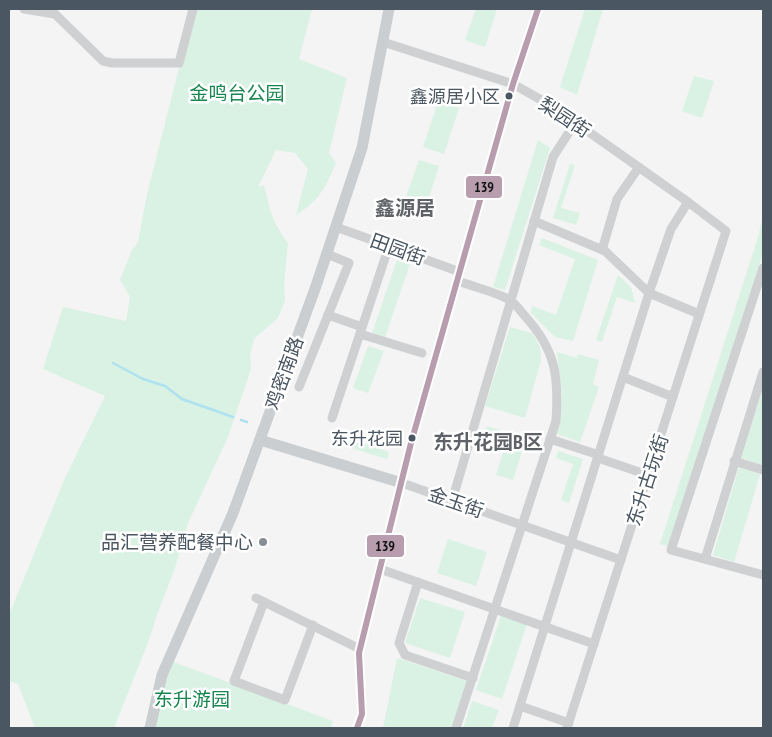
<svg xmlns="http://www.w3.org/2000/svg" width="772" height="737" font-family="'PT Sans Narrow','Noto Sans SC',sans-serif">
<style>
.green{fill:#d9f2e3}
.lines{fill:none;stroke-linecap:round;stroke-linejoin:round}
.stream{stroke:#aee2f0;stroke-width:2.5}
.minor{stroke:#ced0d2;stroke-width:9}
.major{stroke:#caced1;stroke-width:11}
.bus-1-casing{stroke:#fff;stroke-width:10}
.bus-1{stroke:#b79dae;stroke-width:6}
.bus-dot{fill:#4a5661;stroke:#fff;stroke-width:2}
.poi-dot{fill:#868d94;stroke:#fff;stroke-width:2}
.labels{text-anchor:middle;stroke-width:5;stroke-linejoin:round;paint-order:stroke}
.bus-label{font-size:18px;fill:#4a5661;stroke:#fff;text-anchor:end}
.park-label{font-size:19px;fill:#17864f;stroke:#fff}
.street-label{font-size:19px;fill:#4a5661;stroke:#fff}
.poi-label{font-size:19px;fill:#4a5661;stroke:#fff;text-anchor:end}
.neighbourhood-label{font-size:20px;font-weight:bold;fill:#5f6368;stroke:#fff}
.line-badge{stroke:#fff;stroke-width:2}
.pale-badge-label{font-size:14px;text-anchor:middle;font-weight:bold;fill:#111}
</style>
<rect width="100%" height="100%" fill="#f4f4f4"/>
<g class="green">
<path d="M194 9H312L299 59 347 78 329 153 336 163C325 188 320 200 296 215L308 169 295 153 276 150 258 187 264 185C270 210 272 222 288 243L284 285 285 301 278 318 254 339 250 354 251 369 228 437 188 523 175 568 158 612 149 640 114 728H35L18 684 9 681V615L65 478 105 396 43 369 63 307 126 321 130 297 120 280 132 250 138 242 147 194Z"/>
<polygon points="476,9 497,9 485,47 465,40"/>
<polygon points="585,9 603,9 577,95 560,87"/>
<polygon points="694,76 714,81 702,118 682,111"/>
<polygon points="438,102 459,108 444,154 423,147"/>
<polygon points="538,140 550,148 505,290 493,287"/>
<polygon points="419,160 439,166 426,207 405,200"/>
<polygon points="570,164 575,165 561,208 580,213 576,225 553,218"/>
<polygon points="763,218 763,253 668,546 660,544 760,231 759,231"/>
<polygon points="542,238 598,260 573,341 555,337 531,313 532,306 556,315 575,259 539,245"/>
<polygon points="397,260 410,264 385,337 372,333"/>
<polygon points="618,275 631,287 635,303 617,297 602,342 596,340"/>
<polygon points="510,327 532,333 540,347 541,360 525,418 485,406"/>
<polygon points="368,346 384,351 368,393 353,388"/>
<polygon points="557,352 577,358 578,354 599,360 593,384 599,387 580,442 554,433 562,396"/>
<polygon points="763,388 763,465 741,458"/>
<polygon points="487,426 526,438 513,480 496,475 506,442 484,435"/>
<polygon points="339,436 389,452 387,459 336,443"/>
<polygon points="558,451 583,459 569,503 561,500 573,464 556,458"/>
<polygon points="739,467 760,474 734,562 713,555"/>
<polygon points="448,539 487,552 476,586 437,573"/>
<polygon points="420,598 465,612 450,658 405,643"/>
<polygon points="501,616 527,624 502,699 476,690"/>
<polygon points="397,658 467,681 451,728 383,728"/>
<polygon points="171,661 333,721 331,728 154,728"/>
<polygon points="472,701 499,710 492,728 463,728"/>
</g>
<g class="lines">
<g class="stream">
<polyline points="113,363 143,379 165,386 182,399 233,417"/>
<polyline points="241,420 247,422"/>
</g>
<g class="minor">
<polyline points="24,9 55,14 103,61 112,63 179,63 193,9"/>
<polyline points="383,42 513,84 552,106 688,202 726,231 567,728"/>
<polyline points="534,221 605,251 649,293 699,314"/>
<polyline points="336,227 460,272"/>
<polyline points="602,250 617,199 639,167"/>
<polyline points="763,268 671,550 763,575"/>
<polyline points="328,315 362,327"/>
<polyline points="360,334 422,353"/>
<polyline points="623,377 673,397"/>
<polyline points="299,387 349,263 327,254"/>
<polyline points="332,418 389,246"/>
<polyline points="550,439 599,455"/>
<polyline points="598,458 648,475"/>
<polyline points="734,461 763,470"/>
<polyline points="402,483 621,560"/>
<polyline points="452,501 553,157 575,123"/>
<polyline points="705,559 763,372"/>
<polyline points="380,569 594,644"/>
<polyline points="418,582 399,643 405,655 473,678"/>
<polyline points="256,598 360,649"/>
<polyline points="264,602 234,681 285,700 313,625"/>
<polyline points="520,706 569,723"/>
<polyline points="357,728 362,714 359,653 411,443 513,84 538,9"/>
<path d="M456 728 556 421C559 376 556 350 524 315 520 310 514 302 508 299 493 291 474 287 458 281"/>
<polyline points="513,728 649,293 671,229 688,202"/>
</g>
<g class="major">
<polyline points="260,440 402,483"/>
<polyline points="150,728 162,675 233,513 316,286 362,148 389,9"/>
</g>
<defs>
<polyline id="bus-1" points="357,728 362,714 359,653 411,443 513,84 538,9"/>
</defs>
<use href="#bus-1" class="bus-1-casing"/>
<use href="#bus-1" class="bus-1"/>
</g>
<g class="bus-dot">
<circle cx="509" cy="96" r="4.5"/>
<circle cx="412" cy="438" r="4.5"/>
</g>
<circle class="poi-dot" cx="263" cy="542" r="5"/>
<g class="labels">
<g class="bus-label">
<text x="500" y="103">鑫源居小区</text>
<text x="403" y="445">东升花园</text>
</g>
<g class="park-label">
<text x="237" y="100">金鸣台公园</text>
<text x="192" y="706">东升游园</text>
</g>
<g class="street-label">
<text transform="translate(565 117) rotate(33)" y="7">梨园街</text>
<text transform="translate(398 249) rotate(20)" y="7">田园街</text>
<text transform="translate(284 373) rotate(-70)" y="7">鸡密南路</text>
<text transform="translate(647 480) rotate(-72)" y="7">东升古玩街</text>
<text transform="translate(456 502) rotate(19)" y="7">金玉街</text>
</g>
<g class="poi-label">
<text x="253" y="549">品汇营养配餐中心</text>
</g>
<g class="neighbourhood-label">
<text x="405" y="215">鑫源居</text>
<text x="488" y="449">东升花园B区</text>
</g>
</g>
<g class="line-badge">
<rect x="465" y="175" width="38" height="24" rx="5" fill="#b79dae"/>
<rect x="366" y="534" width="39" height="24" rx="5" fill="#b79dae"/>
</g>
<g class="pale-badge-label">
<text x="484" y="192">139</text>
<text x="385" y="551">139</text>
</g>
<rect width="772" height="737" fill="none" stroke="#4a5661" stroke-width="20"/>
</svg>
